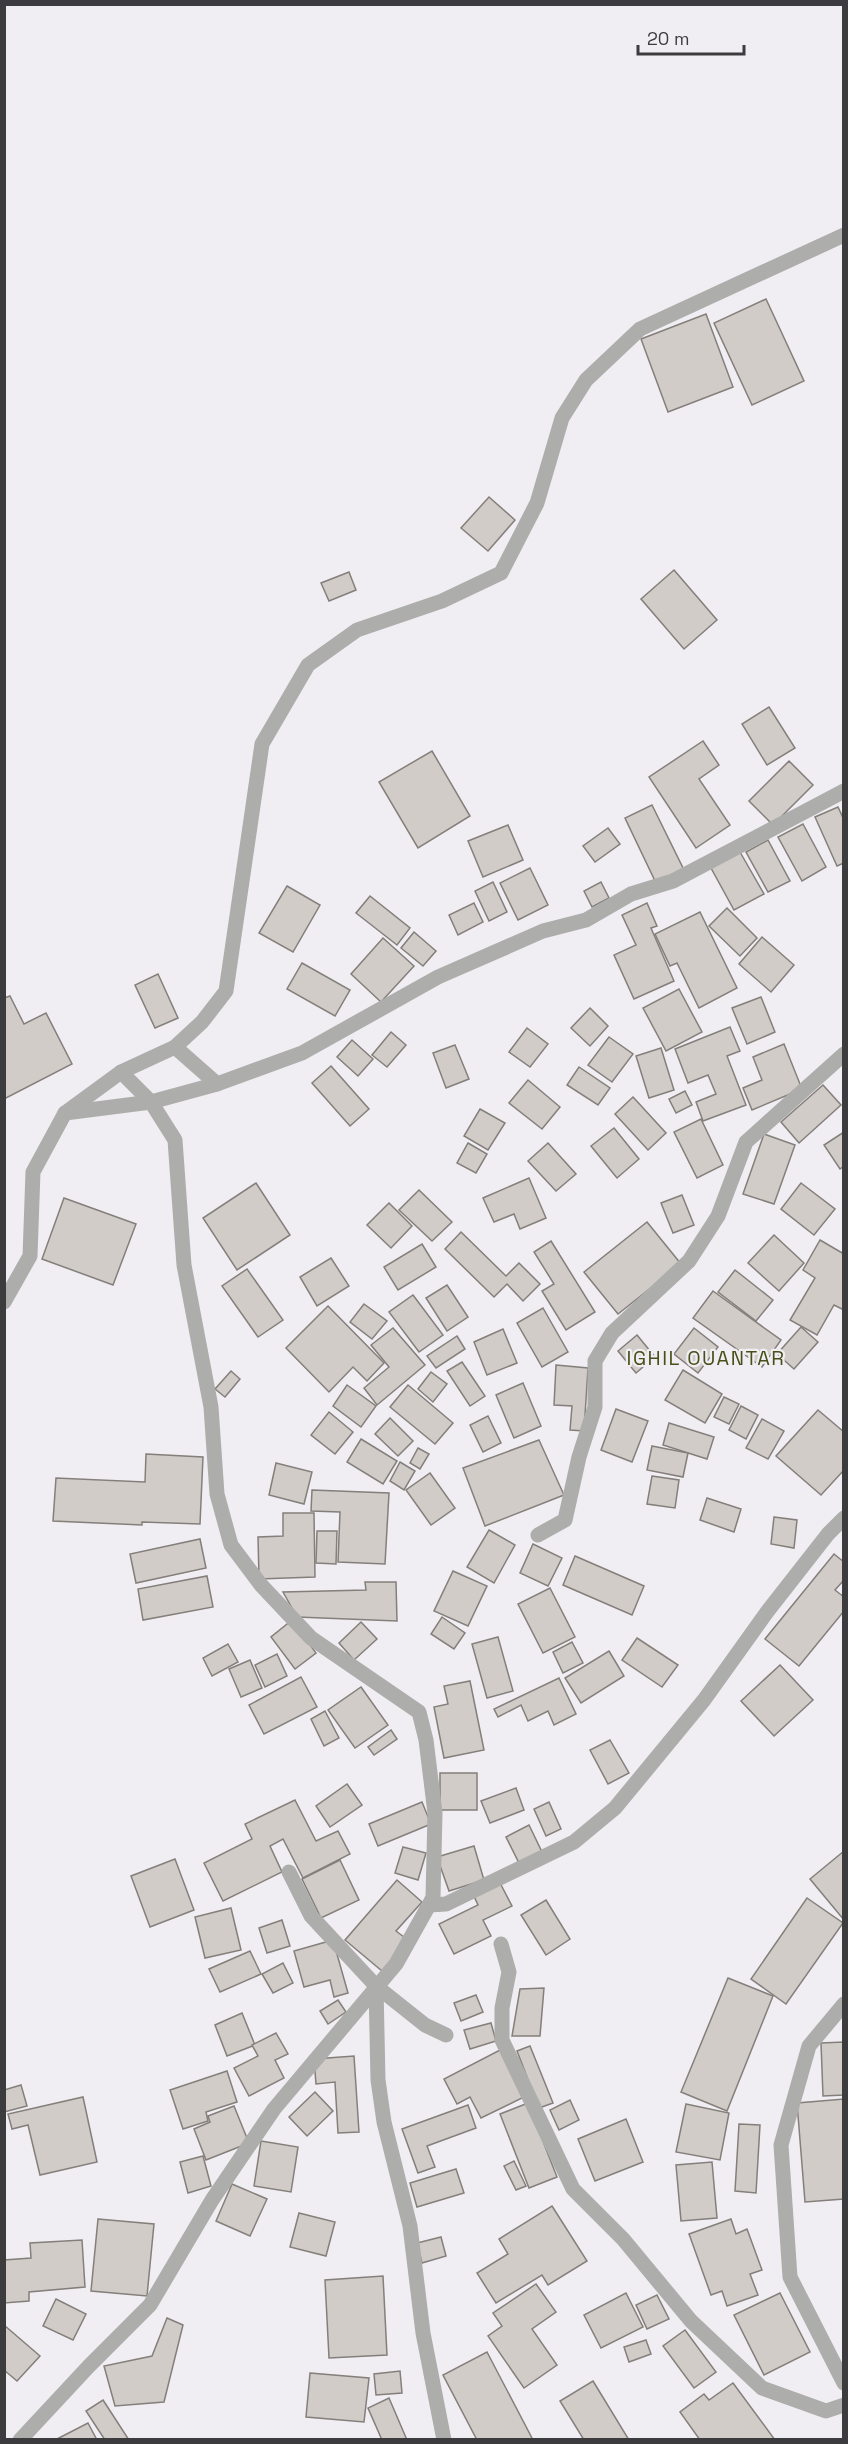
<svg xmlns="http://www.w3.org/2000/svg" width="848" height="2444" font-family="'Space Grotesk',sans-serif">
<style>
.building{fill:#d1ccc8;stroke:#847f7b;stroke-width:1.5}
.lines{fill:none;stroke-linecap:round;stroke-linejoin:round}
.minor{stroke:#adaeac;stroke-width:15}
.tertiary{stroke:#adaeac;stroke-width:15}
.labels{text-anchor:middle;stroke-width:4.5;stroke-linejoin:round;paint-order:stroke}
.quarter-label{font-size:20px;letter-spacing:1.5px;fill:#475018;stroke:#f1eef3}
</style>
<rect width="100%" height="100%" fill="#f1eef3"/>
<g class="building">
<polygon points="766,299 804,381 752,405 714,323"/>
<polygon points="706,314 733,387 668,412 641,339"/>
<polygon points="489,497 515,520 488,551 461,528"/>
<polygon points="674,570 717,620 684,649 641,599"/>
<polygon points="349,572 356,590 329,601 321,583"/>
<polygon points="769,707 795,748 767,765 742,724"/>
<polygon points="703,741 719,765 699,779 730,825 696,848 649,777"/>
<polygon points="432,751 470,816 418,848 379,782"/>
<polygon points="789,761 813,785 773,825 749,801"/>
<polygon points="652,805 684,870 656,883 625,818"/>
<polygon points="838,807 844,820 844,863 837,866 815,817"/>
<polygon points="803,824 826,867 802,881 778,837"/>
<polygon points="508,825 523,860 483,877 468,841"/>
<polygon points="608,828 620,844 595,862 583,846"/>
<polygon points="768,840 790,881 768,892 746,852"/>
<polygon points="740,852 764,894 734,910 711,868"/>
<polygon points="530,868 548,905 518,920 500,883"/>
<polygon points="493,882 507,912 489,921 475,891"/>
<polygon points="601,882 609,898 592,907 584,891"/>
<polygon points="287,886 320,905 293,952 259,933"/>
<polygon points="370,896 410,928 397,945 356,913"/>
<polygon points="474,903 483,922 458,935 449,915"/>
<polygon points="647,903 657,926 651,928 674,981 634,999 614,955 636,945 622,915"/>
<polygon points="727,908 757,938 740,956 709,926"/>
<polygon points="700,912 737,988 699,1008 677,963 670,966 655,934"/>
<polygon points="414,932 436,951 423,966 401,948"/>
<polygon points="762,937 794,965 771,992 739,964"/>
<polygon points="383,938 414,966 381,1002 351,974"/>
<polygon points="302,963 350,990 335,1016 287,989"/>
<polygon points="158,974 178,1018 155,1028 135,985"/>
<polygon points="679,989 702,1032 666,1051 643,1008"/>
<polygon points="10,996 24,1024 46,1013 72,1064 4,1099 4,998"/>
<polygon points="761,997 775,1032 747,1044 732,1008"/>
<polygon points="590,1008 608,1026 590,1046 571,1028"/>
<polygon points="730,1027 740,1051 727,1056 746,1105 703,1121 696,1102 716,1094 708,1075 688,1083 675,1049"/>
<polygon points="527,1028 548,1044 530,1067 509,1052"/>
<polygon points="391,1032 406,1045 387,1067 372,1055"/>
<polygon points="609,1037 633,1054 612,1082 588,1065"/>
<polygon points="352,1040 373,1059 358,1076 337,1057"/>
<polygon points="784,1044 802,1089 752,1110 743,1088 762,1080 753,1057"/>
<polygon points="455,1045 469,1079 446,1088 433,1053"/>
<polygon points="661,1048 674,1090 649,1098 636,1056"/>
<polygon points="331,1066 369,1109 350,1126 312,1083"/>
<polygon points="579,1067 610,1088 598,1105 567,1085"/>
<polygon points="528,1080 560,1107 542,1129 509,1103"/>
<polygon points="823,1085 841,1105 799,1143 781,1122"/>
<polygon points="685,1091 692,1105 676,1113 669,1099"/>
<polygon points="633,1097 666,1133 648,1150 615,1114"/>
<polygon points="480,1109 505,1123 488,1150 464,1136"/>
<polygon points="701,1119 723,1165 697,1178 674,1132"/>
<polygon points="614,1128 639,1159 617,1178 591,1146"/>
<polygon points="844,1132 844,1166 840,1169 824,1145"/>
<polygon points="764,1134 795,1145 774,1204 743,1194"/>
<polygon points="468,1143 487,1154 476,1173 457,1163"/>
<polygon points="548,1143 576,1174 556,1191 528,1161"/>
<polygon points="529,1178 546,1218 520,1229 514,1214 494,1222 483,1198"/>
<polygon points="256,1183 290,1235 237,1270 203,1218"/>
<polygon points="801,1183 835,1209 814,1235 781,1209"/>
<polygon points="419,1190 452,1222 432,1241 399,1210"/>
<polygon points="682,1195 694,1225 673,1233 661,1203"/>
<polygon points="64,1198 136,1224 113,1285 42,1259"/>
<polygon points="389,1203 412,1226 391,1248 367,1225"/>
<polygon points="647,1222 681,1264 618,1314 584,1272"/>
<polygon points="461,1232 506,1276 519,1263 540,1284 523,1301 507,1284 494,1297 445,1249"/>
<polygon points="774,1235 804,1263 779,1291 748,1263"/>
<polygon points="820,1240 844,1254 844,1310 834,1305 817,1335 790,1320 815,1278 803,1270"/>
<polygon points="551,1241 595,1312 566,1330 542,1291 554,1284 534,1252"/>
<polygon points="422,1244 436,1267 398,1290 384,1267"/>
<polygon points="331,1258 349,1286 317,1306 300,1277"/>
<polygon points="247,1269 283,1320 258,1337 222,1286"/>
<polygon points="735,1270 773,1300 756,1321 718,1292"/>
<polygon points="447,1285 468,1317 447,1331 426,1298"/>
<polygon points="713,1291 781,1340 762,1367 693,1318"/>
<polygon points="413,1295 443,1335 419,1352 389,1312"/>
<polygon points="364,1304 387,1321 372,1339 350,1322"/>
<polygon points="328,1306 384,1363 367,1381 353,1367 329,1392 286,1348"/>
<polygon points="543,1308 568,1352 542,1367 517,1323"/>
<polygon points="801,1327 818,1342 794,1369 777,1354"/>
<polygon points="393,1328 425,1365 377,1405 364,1388 389,1367 371,1345"/>
<polygon points="694,1328 718,1347 698,1373 674,1354"/>
<polygon points="503,1329 517,1363 487,1375 474,1342"/>
<polygon points="637,1335 655,1357 636,1373 618,1351"/>
<polygon points="457,1336 465,1349 436,1368 427,1356"/>
<polygon points="462,1362 485,1396 470,1406 447,1371"/>
<polygon points="556,1365 588,1368 584,1431 570,1430 572,1406 554,1405"/>
<polygon points="683,1370 722,1394 705,1423 665,1400"/>
<polygon points="231,1371 240,1379 225,1397 215,1389"/>
<polygon points="431,1372 447,1384 433,1402 418,1389"/>
<polygon points="523,1383 541,1426 514,1438 496,1395"/>
<polygon points="347,1385 376,1406 361,1427 333,1406"/>
<polygon points="408,1385 453,1423 435,1444 390,1407"/>
<polygon points="724,1397 739,1404 729,1424 714,1417"/>
<polygon points="741,1406 758,1415 746,1439 729,1430"/>
<polygon points="616,1409 648,1421 632,1462 601,1450"/>
<polygon points="818,1410 844,1432 844,1470 821,1495 776,1456"/>
<polygon points="329,1412 353,1432 335,1454 311,1435"/>
<polygon points="488,1416 501,1443 483,1452 470,1425"/>
<polygon points="390,1418 413,1441 398,1456 375,1434"/>
<polygon points="762,1419 784,1431 768,1459 746,1448"/>
<polygon points="669,1423 714,1437 707,1459 663,1445"/>
<polygon points="361,1439 397,1461 383,1484 347,1462"/>
<polygon points="539,1440 564,1495 485,1526 463,1468"/>
<polygon points="652,1446 688,1453 683,1477 647,1470"/>
<polygon points="418,1448 429,1454 420,1469 410,1463"/>
<polygon points="146,1454 203,1457 200,1524 142,1522 142,1525 53,1521 56,1478 145,1482"/>
<polygon points="400,1462 415,1471 404,1490 390,1481"/>
<polygon points="276,1463 312,1472 304,1504 269,1495"/>
<polygon points="430,1473 455,1508 431,1525 406,1490"/>
<polygon points="652,1476 679,1480 675,1508 647,1504"/>
<polygon points="312,1490 389,1493 385,1564 338,1562 340,1512 311,1511"/>
<polygon points="707,1498 741,1509 734,1532 700,1520"/>
<polygon points="283,1513 314,1513 315,1577 259,1579 258,1537 283,1536"/>
<polygon points="774,1517 797,1520 794,1548 771,1544"/>
<polygon points="489,1530 515,1545 494,1583 467,1567"/>
<polygon points="317,1531 337,1531 336,1564 316,1563"/>
<polygon points="200,1539 206,1568 136,1583 130,1554"/>
<polygon points="533,1544 562,1558 548,1586 520,1573"/>
<polygon points="834,1554 844,1562 844,1580 835,1590 844,1597 844,1611 799,1666 765,1639"/>
<polygon points="575,1556 644,1586 632,1615 563,1585"/>
<polygon points="453,1571 487,1586 468,1626 434,1611"/>
<polygon points="207,1576 213,1607 143,1620 138,1589"/>
<polygon points="365,1582 396,1582 397,1621 297,1617 283,1592 366,1590"/>
<polygon points="550,1588 575,1637 543,1653 518,1604"/>
<polygon points="442,1617 465,1633 454,1649 431,1634"/>
<polygon points="292,1620 316,1653 295,1669 271,1637"/>
<polygon points="361,1622 377,1639 354,1660 339,1643"/>
<polygon points="498,1637 513,1691 487,1698 472,1644"/>
<polygon points="637,1638 678,1665 662,1687 622,1660"/>
<polygon points="572,1642 583,1663 563,1673 553,1652"/>
<polygon points="228,1644 238,1662 212,1676 203,1658"/>
<polygon points="609,1651 624,1676 581,1703 565,1678"/>
<polygon points="277,1654 287,1676 265,1687 255,1665"/>
<polygon points="250,1660 262,1688 241,1697 229,1669"/>
<polygon points="780,1665 813,1700 774,1736 741,1701"/>
<polygon points="301,1677 317,1707 264,1734 249,1705"/>
<polygon points="559,1678 576,1714 554,1725 548,1711 528,1721 521,1705 498,1717 494,1709"/>
<polygon points="470,1681 484,1750 444,1758 434,1707 448,1704 444,1686"/>
<polygon points="361,1687 388,1725 355,1748 328,1710"/>
<polygon points="325,1711 339,1738 324,1746 311,1719"/>
<polygon points="391,1730 397,1739 374,1755 368,1747"/>
<polygon points="610,1740 629,1773 608,1784 590,1750"/>
<rect x="440" y="1773" width="37" height="37"/>
<polygon points="347,1784 362,1805 330,1827 316,1806"/>
<polygon points="516,1788 524,1810 490,1823 481,1801"/>
<polygon points="295,1800 316,1841 338,1831 350,1854 303,1878 283,1839 270,1846 282,1872 223,1901 204,1863 252,1839 245,1824"/>
<polygon points="422,1802 431,1824 378,1846 369,1824"/>
<polygon points="549,1802 561,1829 546,1836 534,1809"/>
<polygon points="529,1825 542,1852 519,1863 506,1837"/>
<polygon points="474,1846 484,1880 449,1891 437,1857"/>
<polygon points="403,1847 426,1853 418,1880 395,1873"/>
<polygon points="844,1851 844,1920 810,1879"/>
<polygon points="175,1859 194,1910 150,1927 131,1876"/>
<polygon points="340,1860 359,1900 321,1918 302,1879"/>
<polygon points="397,1880 422,1902 396,1931 408,1940 382,1971 345,1940"/>
<polygon points="499,1881 512,1906 483,1920 491,1936 454,1954 439,1924 478,1905 473,1894"/>
<polygon points="807,1898 843,1923 786,2004 751,1979"/>
<polygon points="546,1900 570,1939 546,1955 521,1915"/>
<polygon points="231,1908 241,1950 205,1958 195,1917"/>
<polygon points="282,1920 290,1946 267,1953 259,1928"/>
<polygon points="333,1940 348,1993 334,1997 330,1980 304,1987 294,1951"/>
<polygon points="250,1951 261,1974 220,1992 209,1969"/>
<polygon points="283,1963 293,1983 273,1993 262,1974"/>
<polygon points="728,1978 773,1996 727,2111 681,2092"/>
<polygon points="544,1988 540,2036 512,2036 520,1989"/>
<polygon points="476,1995 483,2012 461,2021 454,2003"/>
<polygon points="338,2000 346,2012 328,2024 320,2011"/>
<polygon points="242,2013 255,2045 227,2056 215,2025"/>
<polygon points="491,2023 496,2041 470,2049 464,2030"/>
<polygon points="276,2033 288,2054 275,2060 284,2078 249,2096 234,2068 258,2056 252,2045"/>
<polygon points="844,2042 844,2095 823,2096 821,2043"/>
<polygon points="530,2046 553,2103 539,2108 517,2051"/>
<polygon points="500,2050 524,2097 481,2118 470,2097 457,2104 444,2079"/>
<polygon points="354,2056 359,2132 338,2133 335,2082 316,2084 314,2059"/>
<polygon points="227,2071 237,2102 206,2112 208,2121 183,2129 170,2090"/>
<polygon points="21,2085 27,2106 4,2112 4,2090"/>
<polygon points="315,2092 333,2111 307,2136 289,2117"/>
<polygon points="83,2097 97,2162 40,2175 28,2125 12,2129 8,2114"/>
<polygon points="844,2099 844,2199 805,2202 797,2103"/>
<polygon points="570,2100 579,2120 559,2130 550,2110"/>
<polygon points="528,2103 557,2177 529,2188 500,2114"/>
<polygon points="686,2104 729,2113 720,2160 676,2152"/>
<polygon points="468,2105 476,2128 427,2146 435,2167 418,2173 402,2129"/>
<polygon points="234,2106 249,2143 206,2160 194,2129 210,2122 208,2116"/>
<polygon points="626,2119 643,2162 595,2181 578,2139"/>
<polygon points="739,2124 760,2125 756,2193 735,2191"/>
<polygon points="261,2141 298,2147 291,2192 254,2186"/>
<polygon points="203,2156 211,2186 188,2193 180,2162"/>
<polygon points="514,2161 526,2186 516,2190 504,2166"/>
<polygon points="712,2162 717,2218 681,2221 676,2165"/>
<polygon points="456,2169 464,2193 417,2207 410,2183"/>
<polygon points="232,2184 267,2199 250,2236 216,2221"/>
<polygon points="552,2206 587,2261 548,2285 542,2275 496,2303 477,2273 508,2254 499,2239"/>
<polygon points="299,2213 335,2222 326,2256 290,2247"/>
<polygon points="98,2219 154,2224 147,2296 91,2291"/>
<polygon points="731,2219 736,2234 747,2229 762,2270 750,2274 758,2295 727,2306 722,2291 711,2295 689,2234"/>
<polygon points="441,2237 446,2256 422,2263 417,2243"/>
<polygon points="82,2240 85,2287 29,2292 29,2301 4,2303 4,2260 31,2258 30,2243"/>
<polygon points="383,2276 387,2355 329,2358 325,2280"/>
<polygon points="536,2284 556,2312 532,2329 557,2365 524,2388 488,2336 502,2326 493,2313"/>
<polygon points="626,2293 643,2327 601,2348 584,2315"/>
<polygon points="780,2293 810,2352 764,2375 734,2315"/>
<polygon points="657,2295 669,2319 647,2329 636,2305"/>
<polygon points="56,2299 86,2314 73,2340 43,2326"/>
<polygon points="167,2318 183,2325 164,2402 115,2406 104,2366 152,2356"/>
<polygon points="4,2325 40,2356 17,2381 4,2370"/>
<polygon points="685,2330 716,2372 694,2388 663,2346"/>
<polygon points="646,2340 651,2354 629,2362 624,2347"/>
<polygon points="487,2352 533,2440 477,2440 443,2375"/>
<polygon points="400,2371 402,2393 376,2395 374,2374"/>
<polygon points="310,2373 369,2378 364,2422 306,2417"/>
<polygon points="593,2381 629,2440 584,2440 560,2401"/>
<polygon points="733,2383 775,2440 700,2440 680,2412 704,2394 709,2400"/>
<polygon points="389,2398 407,2440 382,2440 368,2408"/>
<polygon points="103,2400 129,2440 105,2440 86,2411"/>
<polygon points="88,2423 97,2440 55,2440"/>
</g>
<g class="lines">
<g class="minor">
<polyline points="175,1047 217,1084"/>
<polyline points="65,1113 151,1102 217,1084 302,1053 438,977 543,931 586,920 631,894 673,881 844,791"/>
<polyline points="538,1535 565,1520 579,1457 595,1407 595,1361 612,1333 689,1261 718,1216 746,1142 844,1054"/>
<polyline points="289,1872 311,1916 376,1986 425,2025 446,2035"/>
<polyline points="429,1905 446,1904 574,1842 615,1808 704,1700 767,1612 828,1534 844,1518"/>
<polyline points="501,1944 509,1972 502,2008 502,2040 573,2189 623,2239 691,2321 762,2388 826,2411 844,2405"/>
<polyline points="376,1986 378,2080 384,2122 410,2226 423,2333 444,2440"/>
<polyline points="844,2004 809,2046 781,2145 790,2277 844,2383"/>
<polyline points="20,2440 89,2366 150,2305 212,2200 274,2109 396,1964 429,1905 433,1897 435,1813 426,1740 419,1712 311,1638 261,1585 231,1545 217,1494 211,1407 184,1265 175,1140 151,1102 121,1072"/>
</g>
<polyline class="tertiary" points="4,1302 30,1256 33,1172 65,1113 121,1072 175,1047 202,1022 226,991 262,744 308,665 357,630 442,601 501,573 537,503 562,418 586,380 640,329 844,235"/>
</g>
<g class="labels">
<g class="quarter-label">
<text x="706" y="1365">IGHIL OUANTAR</text>
</g>
</g>
<rect width="848" height="2444" fill="none" stroke="#3c3b3d" stroke-width="12"/>
<path d="M638 45v9h106v-9" fill="none" stroke="#3c3b3d" stroke-width="3"/>
<text x="647" y="45" font-size="18" fill="#3c3b3d" stroke="#f1eef3" stroke-width="4.5" paint-order="stroke">20 m</text>
</svg>
